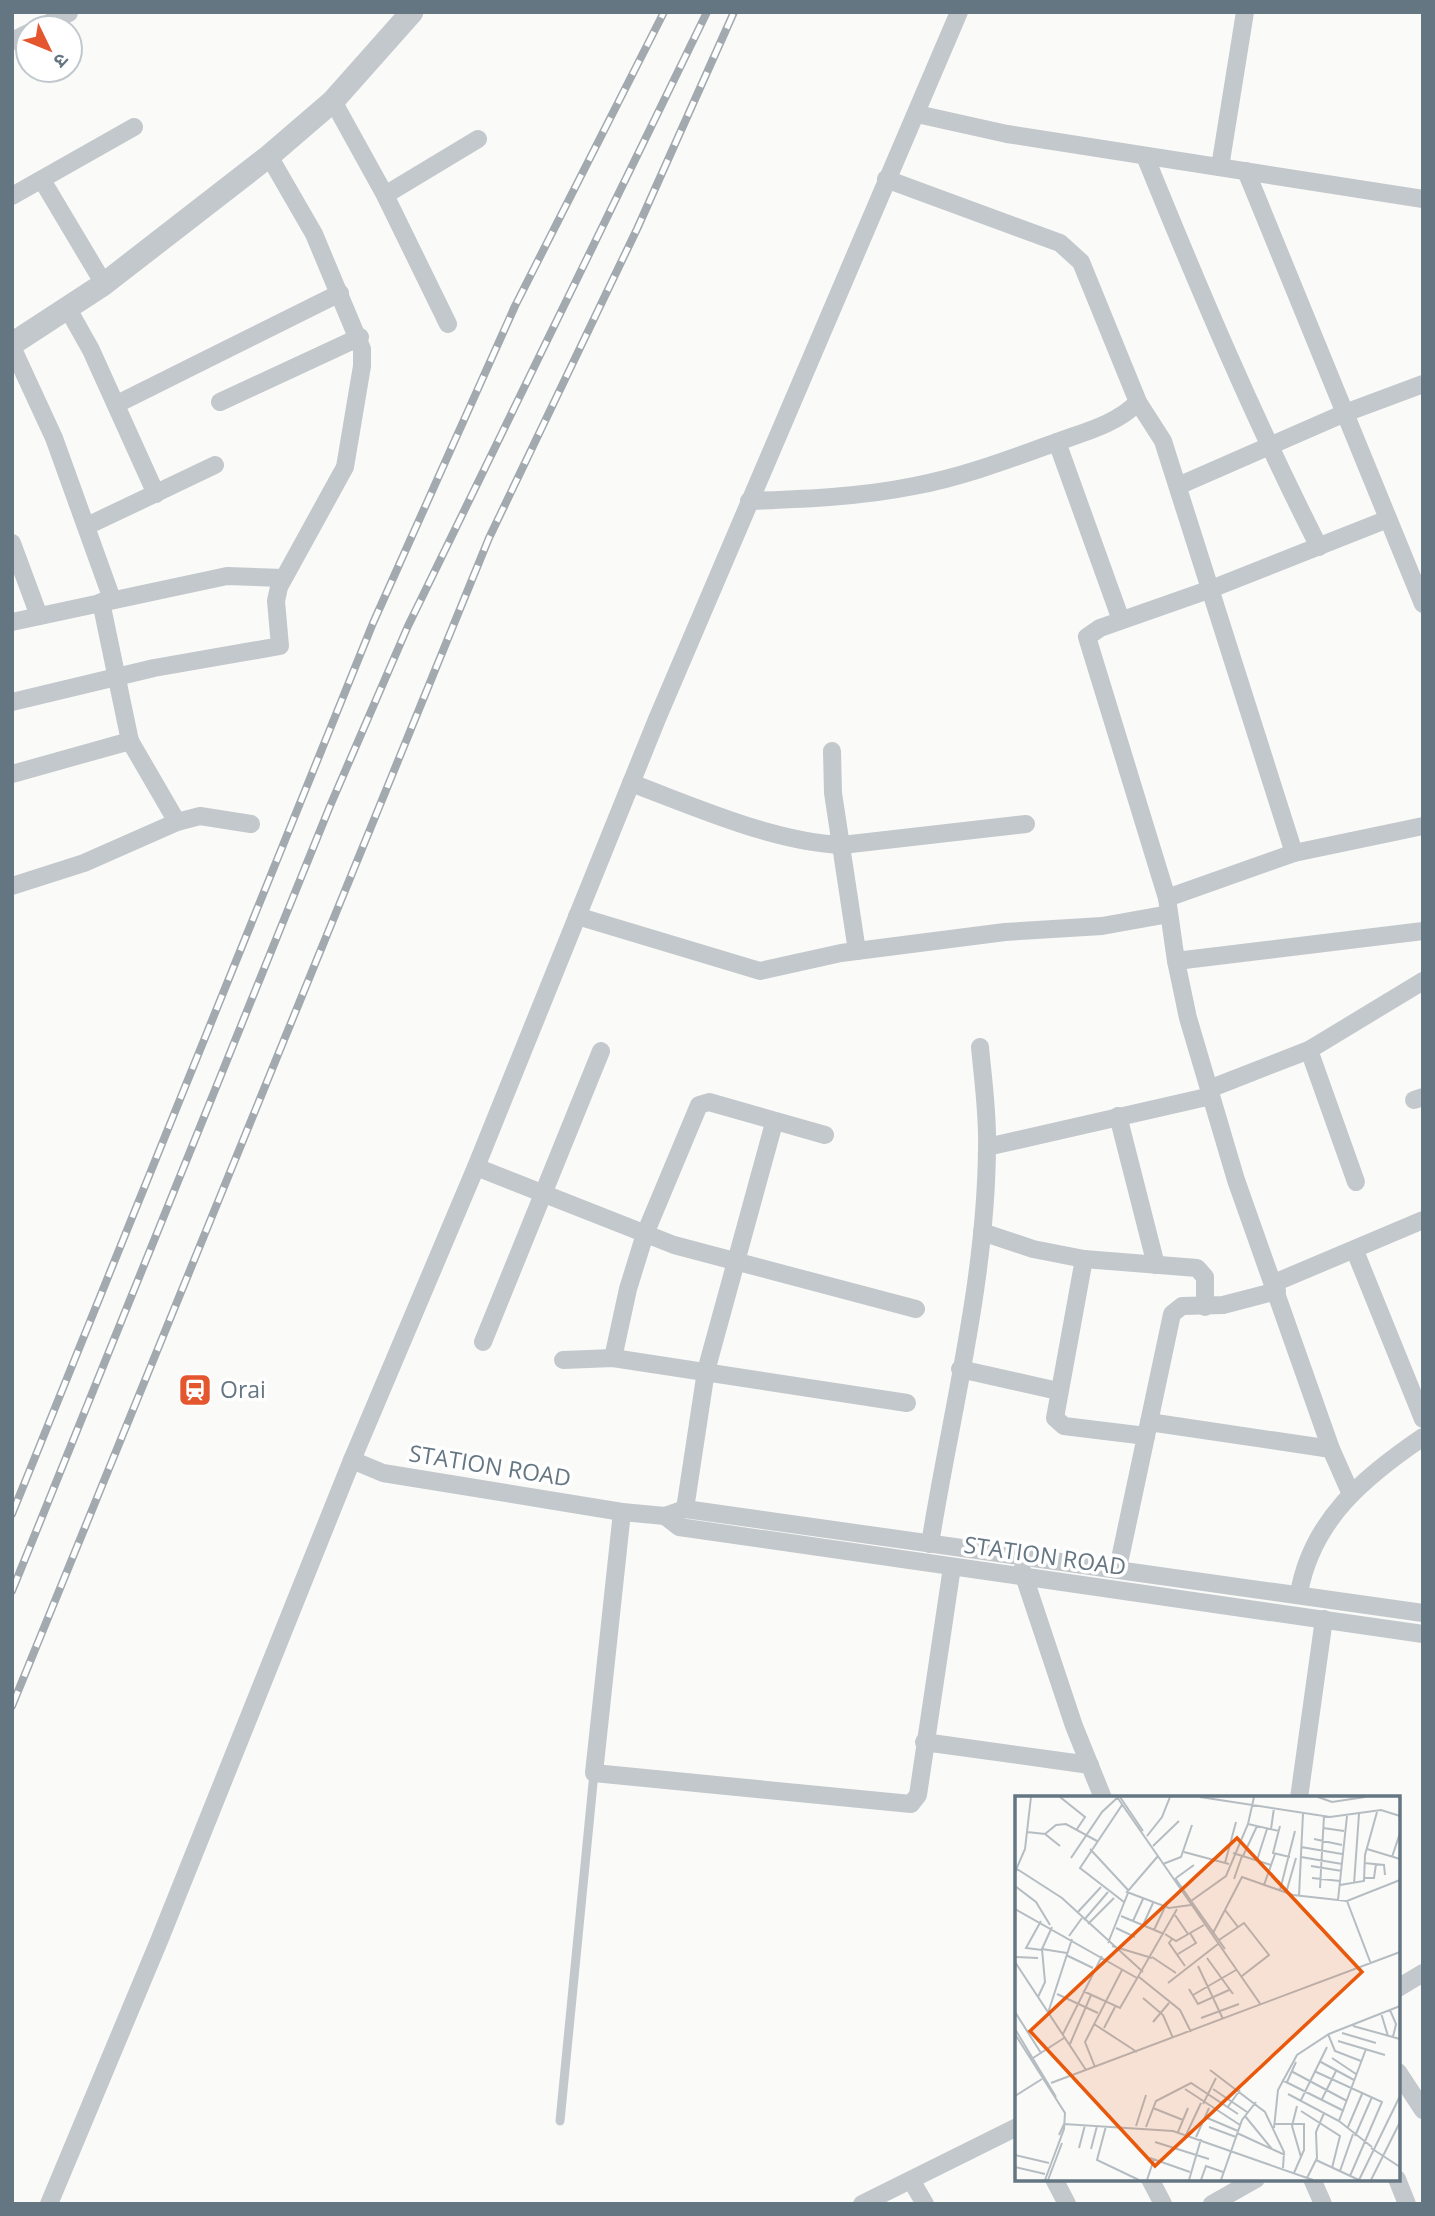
<svg xmlns="http://www.w3.org/2000/svg" width="1435" height="2216" font-family="'Open Sans','Noto Sans Devanagari',sans-serif">
<style>
.lines{fill:none;stroke-linecap:round;stroke-linejoin:round}
.service{stroke:#c3c8cc;stroke-width:9}
.minor{stroke:#c3c8cc;stroke-width:18}
.tertiary{stroke:#c3c8cc;stroke-width:23}
.rail-casing{stroke:#a2aab0;stroke-width:8}
.rail{stroke:#fff;stroke-width:5;stroke-dasharray:16;stroke-linecap:butt}
.labels{text-anchor:middle;stroke-width:7;stroke-linejoin:round;paint-order:stroke}
.poi-label{font-size:23px;fill:#657683;stroke:#fff;text-anchor:start}
.street-label{font-size:23px;fill:#657683;stroke:#fff}
.inset-road{fill:none;stroke:#b5bdc2;stroke-width:2}
.view{fill:#e8590c;fill-opacity:0.15;stroke:#e8590c;stroke-width:3.5}
.inset-edge{fill:none;stroke:#657683;stroke-width:3.5}
</style>
<rect width="100%" height="100%" fill="#fafaf8"/>
<g class="lines">
<polyline class="service" points="560,2121 594,1773"/>
<g class="minor">
<polyline points="39,28 69,13"/>
<polyline points="12,41 28,33"/>
<polyline points="333,101 385,195 448,324"/>
<polyline points="917,114 1007,134 1423,199"/>
<path d="M1145 156C1199 289 1254 419 1319 547"/>
<polyline points="1220,167 1245,12"/>
<polyline points="1246,171 1423,604"/>
<polyline points="886,179 1060,243 1081,262 1138,402 1163,441 1294,853"/>
<polyline points="42,180 104,284"/>
<polyline points="385,195 478,139"/>
<polyline points="12,196 134,127"/>
<polyline points="68,309 91,350 156,494"/>
<polyline points="12,347 54,438 112,599"/>
<polyline points="220,402 360,337"/>
<polyline points="117,404 340,293"/>
<polyline points="1057,442 1121,620"/>
<polyline points="1178,486 1345,413 1423,384"/>
<path d="M749 501C804 499 860 497 914 486 963 477 1010 459 1057 442 1084 432 1117 424 1138 402"/>
<polyline points="87,526 215,465"/>
<polyline points="12,543 39,616"/>
<polyline points="101,602 130,741 177,822"/>
<polyline points="12,622 227,576 283,578"/>
<polyline points="12,702 154,668 280,646 276,601 279,587 345,467 362,366 362,349 314,234 269,156"/>
<polyline points="832,751 833,793 857,951"/>
<polyline points="12,774 130,741"/>
<path d="M631 783C696 807 773 842 842 845L1026 824"/>
<polyline points="12,886 84,863 177,822 200,816 251,824"/>
<polyline points="1167,898 1294,853 1423,826"/>
<polyline points="577,916 760,971 841,953 1005,932 1102,926 1169,914"/>
<polyline points="1176,961 1423,931"/>
<polyline points="1309,1050 1356,1182"/>
<polyline points="1209,1089 1309,1050 1423,981"/>
<polyline points="1414,1100 1423,1097"/>
<polyline points="1118,1116 1156,1265"/>
<polyline points="987,1147 1211,1096"/>
<polyline points="476,1167 674,1245 916,1309"/>
<polyline points="982,1232 1033,1249 1084,1259 1197,1268 1205,1277 1205,1307"/>
<polyline points="1355,1251 1423,1419"/>
<polyline points="1084,1259 1055,1418 1064,1426 1146,1436"/>
<polyline points="1274,1283 1423,1220"/>
<polyline points="483,1342 601,1051"/>
<polyline points="613,1358 628,1289 645,1234 699,1105 709,1102 825,1135"/>
<polyline points="563,1360 613,1358 907,1403"/>
<polyline points="960,1369 1058,1391"/>
<polyline points="1149,1422 1331,1449"/>
<polyline points="352,1460 383,1473 622,1512 665,1516 685,1509 1423,1613"/>
<polyline points="1350,1492 1331,1449 1236,1180 1188,1018 1176,961 1167,898 1087,637 1100,628 1211,589 1388,519"/>
<polyline points="685,1509 706,1371 774,1123"/>
<polyline points="622,1512 594,1773 911,1804 918,1795 952,1567"/>
<polyline points="665,1516 679,1527 1423,1634"/>
<path d="M930 1544C951 1413 986 1281 987 1148 988 1114 983 1080 980 1047"/>
<polyline points="1118,1568 1172,1314 1182,1306 1223,1305 1277,1291"/>
<polyline points="1022,1570 1074,1726 1103,1798"/>
<path d="M1299 1593C1312 1520 1364 1477 1423 1437"/>
<polyline points="924,1742 1090,1765"/>
<polyline points="1299,1798 1324,1619"/>
<polyline points="1398,1988 1423,1973"/>
<polyline points="1398,2072 1423,2110"/>
<polyline points="1054,2179 1067,2204"/>
<polyline points="1150,2179 1163,2204"/>
<polyline points="1312,2179 1323,2204"/>
<polyline points="1397,2179 1407,2204"/>
<polyline points="911,2180 925,2204"/>
<polyline points="49,2204 159,1941 352,1460 476,1167 657,719 959,12"/>
<polyline points="862,2204 1017,2127"/>
<polyline points="1212,2204 1256,2179"/>
</g>
<polyline class="tertiary" points="12,344 104,284 269,156 333,101 412,12"/>
<defs>
<g id="rail">
<polyline points="12,1514 373,623 515,306 664,12"/>
<polyline points="12,1591 330,806 408,626 707,12"/>
<polyline points="12,1706 489,538 637,229 734,12"/>
</g>
</defs>
<use href="#rail" class="rail-casing"/>
<use href="#rail" class="rail"/>
</g>
<defs>
<symbol id="station-square" viewBox="-11 -11 22 22"><rect x="-9" y="-9" width="18" height="18" rx="4" fill="#e4572e" stroke="#fff"/><path d="M-3-6H3Q5-6 5-4V2Q5 4 3 4L4.5 6H3L1.5 4h-3L-3 6H-4.5L-3 4Q-5 4-5 2V-4Q-5-6-3-6ZM-3.5-4v3h7v-3ZM-3.5 1v1.5H-2V1ZM2 1v1.5H3.5V1Z" fill="#fff"/></symbol>
</defs>
<g fill-rule="evenodd">
<use href="#station-square" x="176" y="1371" width="38" height="38"/>
</g>
<g class="labels">
<g class="poi-label">
<text x="220" y="1398">Orai</text>
</g>
<g class="street-label">
<text transform="translate(490 1466) rotate(9)" y="8">STATION ROAD</text>
<text transform="translate(1045 1556) rotate(8)" y="8">STATION ROAD</text>
</g>
</g>
<g transform="translate(1015 1796)">
<rect width="385" height="385" fill="#fafaf8"/>
<path class="inset-road" d="M45 1 70 21 62 33M102 1 246 209M105 1 128 35M185 1 315 21 366 14 385 20M303 1 317 6 350 1M107 9 65 72 109 106M233 28 264 35M265 30 258 57 275 61M308 32 329 35M256 33 259 12M12 36 30 38 45 50M30 38 41 29 51 28 82 45M132 40 147 21 155 1M299 43 327 49M138 50 164 25M286 51 327 58M75 53 113 94M352 53 385 63M169 56 214 68M218 57 256 69M143 60 112 96 154 112 176 109M228 60 242 30M286 61 327 68M377 61 385 37M56 62 87 16 102 2M242 64 252 33M210 67 221 26M349 67 369 69 370 79M148 68 166 61 177 29M296 70 327 75M2 73 47 102 128 176M0 76 10 53 16 1M160 82 210 153M161 82 179 69M297 82 325 85M349 82H359L361 68M219 83 227 60M339 88 344 18M249 89 260 58M325 89 349 85 350 59 362 16M0 90 21 106 35 129M305 92 309 20M265 94 280 35M271 97 281 62M284 100 288 17M323 104 332 20M176 105 211 80 233 28 239 1M332 105 356 168M0 113 122 182M210 114 223 131M62 117 86 91M160 119 173 138M106 120 149 138M69 124 93 96M26 125 11 152 27 154M118 125 128 103M73 128 99 102M128 129 138 107M101 132 120 141M139 134 150 111M150 138 161 145 189 129M197 139 227 81 278 99 332 105 385 84M54 140 67 122M157 143 154 147 170 170M204 144 229 127 254 159 227 180M93 147 113 97M97 150 137 162M27 153 52 157M163 158 181 147 175 137M51 159 78 172M0 161 23 162M137 161 161 177M192 162 218 198M0 166 71 274M183 170 208 223M124 181 165 214 176 236M153 187 203 148M174 193 183 208 214 194M68 195 105 212 162 113M42 198 83 217M178 199 221 174M23 201 30 186 27 153 37 131M128 202 148 219 158 242M375 214 381 228 378 241M0 216 26 257M33 217 57 143M366 217 373 240M186 222 224 208M138 226 154 207M79 228 122 256M338 230 385 243M89 232 100 211M0 233 41 301M327 237 361 247M0 238 50 317 49 333 30 384M48 238 87 160M313 238 320 255 346 265M323 245 370 259M55 248 76 199M18 262 49 242M317 262 341 278M304 265 339 284M80 271 70 246 107 174M195 274 250 316 269 356 268 372M276 275 332 305M299 275 367 306 335 380M267 284 329 315M272 286 281 266M36 287 385 156M170 293 225 329M198 293 232 316M273 298 324 325 357 351M0 300 27 283M307 303 321 275M286 304 312 251M188 308 201 282M282 310 277 330 286 361M138 312 168 324M212 312 225 294M286 315 325 340 317 372M230 320 257 353M190 321 223 335M324 325 351 253M260 328H289V354L279 377M91 330 82 364 124 384M121 330 131 299M131 331 141 305 176 287 223 318M194 331 221 341M333 331 347 298M259 332 263 294 282 259 314 238 385 210M163 336 173 312M222 337 270 359M44 339 49 328 158 335 298 384M171 339 186 307M340 340 357 301M181 341 194 312M140 346 194 363M64 352 70 329M356 352 385 371M76 353 82 330M0 359 34 367M135 362 175 376M301 364 344 384M0 371 30 378M325 375 338 338M292 382 302 362 301 336 309 317M33 384 47 347M132 384 139 363M174 384 186 343M186 384 191 370 208 376M206 384 227 324 241 306M344 384 385 300M356 384 385 326"/>
<path class="view" d="M222 42 347 176 140 370 15 235Z"/>
<rect width="385" height="385" class="inset-edge"/>
</g>
<rect width="1435" height="2216" fill="none" stroke="#657683" stroke-width="28"/>
<g transform="translate(49 49) rotate(133)"><circle r="33" fill="#ffffff" stroke="#c1c8cd" stroke-width="2"/>
<path d="M0-5L12 26L0 18L-12 26Z" fill="#e4572e"/>
<text y="-10" font-size="19" font-weight="bold" text-anchor="middle" fill="#657683">उ</text>
</g>
</svg>
